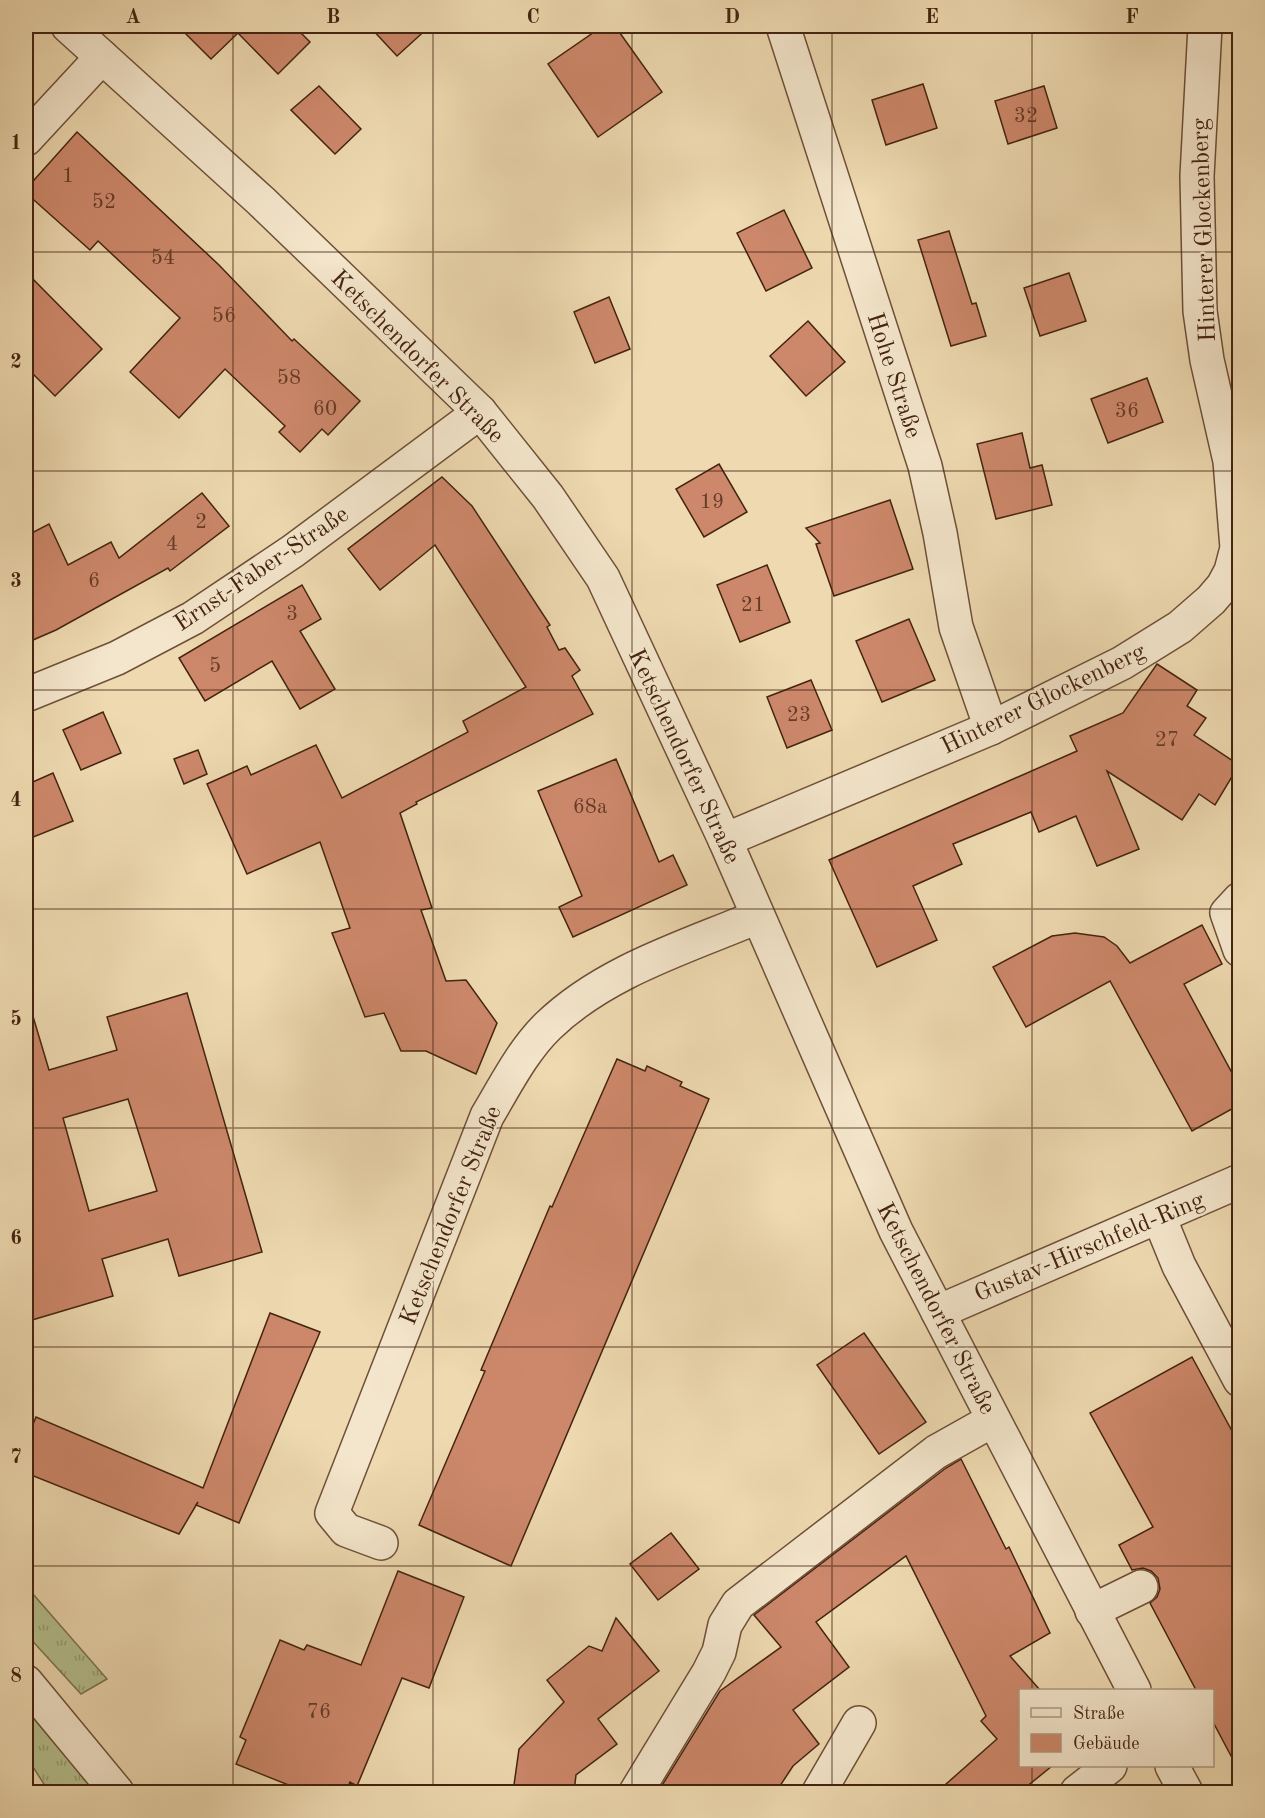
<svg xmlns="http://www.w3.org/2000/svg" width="1265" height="1818" font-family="'Old Standard TT',serif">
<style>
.grass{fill:url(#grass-tufts);stroke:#7c724f;stroke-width:1.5}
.building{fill:#cd886b;stroke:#442310;stroke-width:1.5;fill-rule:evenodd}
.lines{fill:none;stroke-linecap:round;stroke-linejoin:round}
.minor-casing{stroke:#6e5038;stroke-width:36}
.minor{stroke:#f4e6cc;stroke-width:33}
.grid{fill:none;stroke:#442310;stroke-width:1.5;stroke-opacity:0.55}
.labels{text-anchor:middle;stroke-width:5;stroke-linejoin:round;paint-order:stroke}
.number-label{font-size:21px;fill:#663c27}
.street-label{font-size:24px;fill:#442310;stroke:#f4e6cc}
.neatline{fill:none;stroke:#442310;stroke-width:2}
.grid-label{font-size:20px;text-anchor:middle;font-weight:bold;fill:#442310}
</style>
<defs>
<pattern id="grass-tufts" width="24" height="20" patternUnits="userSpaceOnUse" patternTransform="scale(1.5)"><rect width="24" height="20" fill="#b5c08e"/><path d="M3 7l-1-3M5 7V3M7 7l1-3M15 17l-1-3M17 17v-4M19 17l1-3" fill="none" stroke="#959c73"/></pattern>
</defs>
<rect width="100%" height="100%" fill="#eed9b0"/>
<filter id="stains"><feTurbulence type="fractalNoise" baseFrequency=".00333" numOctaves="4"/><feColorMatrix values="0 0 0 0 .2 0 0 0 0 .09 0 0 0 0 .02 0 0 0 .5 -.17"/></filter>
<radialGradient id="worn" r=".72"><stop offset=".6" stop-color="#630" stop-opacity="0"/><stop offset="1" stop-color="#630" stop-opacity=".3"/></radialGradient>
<g class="grass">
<polygon points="26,1586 107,1679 81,1694 26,1634"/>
<polygon points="26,1709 96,1792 49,1792 26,1756"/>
</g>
<g class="building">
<polygon points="178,26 294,26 310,42 278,74 238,33 211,59"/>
<polygon points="369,26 430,26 397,56"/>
<polygon points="603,26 615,26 662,92 598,137 548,64"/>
<polygon points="923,84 937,128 886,145 872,100"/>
<polygon points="319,86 361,129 335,154 291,110"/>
<polygon points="1044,86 1057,128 1008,144 995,101"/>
<polygon points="77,132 219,265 292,341 294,339 360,401 328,435 322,429 300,452 279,432 285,426 225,369 179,418 130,372 180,318 98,241 90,250 26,193 26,189"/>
<polygon points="784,210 812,268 766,291 737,233"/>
<polygon points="949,231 972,304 976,303 986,336 951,346 918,240"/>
<polygon points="26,272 102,349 55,396 26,367"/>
<polygon points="1069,273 1086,321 1040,336 1024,288"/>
<polygon points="609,297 630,349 595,363 574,312"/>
<polygon points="808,321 845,362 806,396 770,356"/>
<polygon points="1147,378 1163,422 1108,443 1091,399"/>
<polygon points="1022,433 1030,468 1042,465 1052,505 996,519 977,444"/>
<polygon points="719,464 747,512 704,537 676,489"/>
<polygon points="442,477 472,506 550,625 547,627 559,650 565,648 580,670 572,676 593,714 416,802 417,804 400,813 432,908 421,910 446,981 466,980 497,1023 476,1074 426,1051 401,1051 384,1013 365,1017 332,933 350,928 320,842 247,874 207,784 247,766 251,775 316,745 342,798 468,732 463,721 526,687 435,545 380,590 348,549"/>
<polygon points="202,493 229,526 170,571 168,568 56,630 26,643 26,536 49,524 68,565 111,542 119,558"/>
<polygon points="890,500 913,569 834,596 816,544 820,543 806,528"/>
<polygon points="767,565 790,622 740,642 717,585"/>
<polygon points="302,585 321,619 300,631 335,689 300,709 272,661 205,701 179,658"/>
<polygon points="909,619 935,680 882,702 856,641"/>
<polygon points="1157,664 1197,690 1187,706 1206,718 1194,735 1239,765 1215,805 1199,794 1182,820 1107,771 1139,849 1097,866 1076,816 1039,832 1031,812 953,844 962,864 913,886 937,940 877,967 829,860 1077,751 1070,736 1123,713"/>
<polygon points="811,680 832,730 787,748 767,697"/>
<polygon points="103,712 121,753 81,770 63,730"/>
<polygon points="198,750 207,774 184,784 174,759"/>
<polygon points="616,759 659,862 673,855 687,885 573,937 559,907 582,896 538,791"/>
<polygon points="53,773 73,821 26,840 26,785"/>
<polygon points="1202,925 1222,964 1184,984 1239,1086 1239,1105 1192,1131 1110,981 1026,1027 993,967 1052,936 1075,933 1104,937 1117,946 1130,963"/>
<path d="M187 993 262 1252 179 1276 168 1239 102 1259 113 1296 32 1320 26 1300V1014L32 1013 49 1070 117 1050 107 1017ZM128 1099 157 1191 89 1211 63 1118Z"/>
<polygon points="617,1059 645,1071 647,1066 682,1082 680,1086 709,1099 511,1566 419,1525 485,1371 481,1370 550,1206 552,1207"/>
<polygon points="270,1313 320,1332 239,1523 196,1505 198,1502 179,1534 26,1473 26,1442 36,1417 203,1488"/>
<polygon points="864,1333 926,1422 879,1454 817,1365"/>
<polygon points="1192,1357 1239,1444 1239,1771 1212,1720 1212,1690 1196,1690 1150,1603 1157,1597 1160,1589 1158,1578 1151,1571 1143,1568 1132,1570 1119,1545 1153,1527 1090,1413"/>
<polygon points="961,1459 1006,1549 1009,1547 1050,1633 1010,1656 1040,1690 1020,1690 1020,1766 1052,1766 1020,1792 937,1792 997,1739 981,1721 986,1716 906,1556 816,1622 849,1667 793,1710 819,1744 793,1766 776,1792 658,1792 720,1691 781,1647 754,1615 946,1468"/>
<polygon points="671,1533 699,1569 658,1600 630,1564"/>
<polygon points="398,1571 464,1597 429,1688 402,1678 357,1786 350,1782 346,1792 306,1792 236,1764 246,1740 240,1737 280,1640 304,1650 307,1645 361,1665"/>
<polygon points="616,1618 659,1671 598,1719 617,1744 576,1775 574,1792 513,1792 519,1749 564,1702 547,1680 589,1646 602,1651"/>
</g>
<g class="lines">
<defs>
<g id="minor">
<polyline points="68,26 261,201 480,412 548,497 603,578 725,840 896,1231 1134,1690"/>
<polyline points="783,26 925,466 940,533 956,627 991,728"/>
<polyline points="26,139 102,57"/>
<polyline points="26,695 117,658 193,618 293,551 480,412"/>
<polyline points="725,840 991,728 1122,663 1180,627 1211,600 1223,586 1231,571 1237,548 1230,461 1207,360 1200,311 1197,176 1205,26"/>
<polyline points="1240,899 1227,913 1240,950"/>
<polyline points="1159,1217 1179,1266 1240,1380"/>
<polyline points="938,1312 1240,1181"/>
<path d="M381 1543 346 1530 332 1513 487 1116C505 1086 523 1050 548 1026 605 971 686 947 757 917"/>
<polyline points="1092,1611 1141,1587"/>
<polyline points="26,1682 117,1792"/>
<polyline points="1172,1766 1186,1792"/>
<polyline points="636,1792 709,1672 719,1652 725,1625 738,1604 936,1452 993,1420"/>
<polyline points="819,1792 859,1723"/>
<polyline points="1077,1792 1110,1766"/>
</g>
</defs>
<use href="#minor" class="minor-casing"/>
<use href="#minor" class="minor"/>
</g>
<path class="grid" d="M233 26V1792M433 26V1792M632 26V1792M832 26V1792M1032 26V1690M26 252H1240M26 471H1240M26 690H1240M26 909H1240M26 1128H1240M26 1347H1240M26 1566H1240M1032 1766V1792"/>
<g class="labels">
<g class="number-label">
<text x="1026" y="122">32</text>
<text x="68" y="182">1</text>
<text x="104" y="208">52</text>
<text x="163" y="264">54</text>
<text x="224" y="322">56</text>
<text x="289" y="384">58</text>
<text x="325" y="415">60</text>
<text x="1127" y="417">36</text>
<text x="712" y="508">19</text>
<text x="201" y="528">2</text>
<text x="172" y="550">4</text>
<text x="94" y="587">6</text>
<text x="753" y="611">21</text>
<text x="292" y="620">3</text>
<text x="215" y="672">5</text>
<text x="799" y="721">23</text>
<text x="1167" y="746">27</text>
<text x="590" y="813">68a</text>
<text x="319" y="1718">76</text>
</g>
<g class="street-label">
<text transform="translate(1203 230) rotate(-92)" y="8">Hinterer Glockenberg</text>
<text transform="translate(418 356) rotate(45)" y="8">Ketschendorfer Straße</text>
<text transform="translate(895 375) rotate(72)" y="8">Hohe Straße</text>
<text transform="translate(261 568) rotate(-34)" y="8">Ernst-Faber-Straße</text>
<text transform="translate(1043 698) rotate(-26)" y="8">Hinterer Glockenberg</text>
<text transform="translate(685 756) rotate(65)" y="8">Ketschendorfer Straße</text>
<text transform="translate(450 1215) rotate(-68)" y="8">Ketschendorfer Straße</text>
<text transform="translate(1089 1246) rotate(-23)" y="8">Gustav-Hirschfeld-Ring</text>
<text transform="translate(937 1308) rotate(63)" y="8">Ketschendorfer Straße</text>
</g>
</g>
<rect width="1265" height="1818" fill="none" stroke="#eed9b0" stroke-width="66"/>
<rect x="1019" y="1689" width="195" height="78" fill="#f4e6cc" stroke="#ae9881" stroke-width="1.5"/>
<rect x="1031" y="1708" width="30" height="9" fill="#f4e6cc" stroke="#ae9881" stroke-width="1.5"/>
<text x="1073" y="1719" font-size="18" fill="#442310">Straße</text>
<rect x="1031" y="1734" width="30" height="18" fill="#cd886b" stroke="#ae9881" stroke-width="1.5"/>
<text x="1073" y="1749" font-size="18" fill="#442310">Gebäude</text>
<rect x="33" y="33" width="1199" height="1752" class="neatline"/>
<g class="grid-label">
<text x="133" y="23">A</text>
<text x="333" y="23">B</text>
<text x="533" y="23">C</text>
<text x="732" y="23">D</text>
<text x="932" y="23">E</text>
<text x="1132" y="23">F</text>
<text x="16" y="149">1</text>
<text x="16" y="368">2</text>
<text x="16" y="587">3</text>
<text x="16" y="806">4</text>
<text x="16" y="1025">5</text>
<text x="16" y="1244">6</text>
<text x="16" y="1463">7</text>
<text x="16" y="1682">8</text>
</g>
<rect width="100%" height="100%" filter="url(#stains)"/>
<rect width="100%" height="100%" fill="url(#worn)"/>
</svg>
